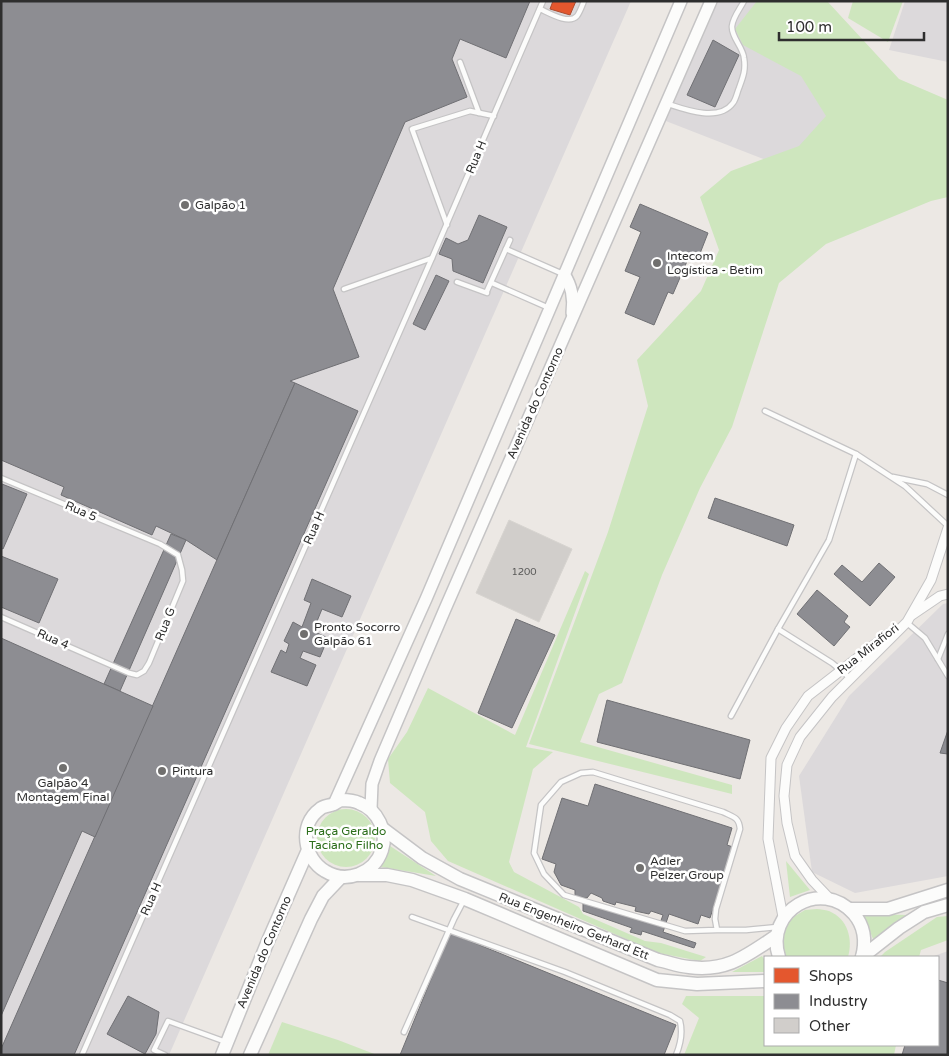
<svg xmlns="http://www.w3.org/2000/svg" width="949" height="1056" font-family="'Varela Round',sans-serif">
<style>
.industrial{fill:#dcd9db}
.green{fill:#cee6be}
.shops{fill:#e4572e;stroke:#ad4b2e}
.industry{fill:#8d8d92;stroke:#707074}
.building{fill:#d1cecb;stroke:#d7d4d0}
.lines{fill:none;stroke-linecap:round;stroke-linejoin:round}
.service-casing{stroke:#c5c4c5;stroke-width:7}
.minor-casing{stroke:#c5c4c5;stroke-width:11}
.tertiary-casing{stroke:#c5c4c5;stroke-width:14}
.secondary-casing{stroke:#c5c4c5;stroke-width:15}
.service{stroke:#fcfcfb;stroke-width:4.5}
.minor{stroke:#fcfcfb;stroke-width:9}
.tertiary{stroke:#fcfcfb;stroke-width:11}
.secondary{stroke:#fcfcfb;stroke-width:12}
.poi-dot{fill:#706f6e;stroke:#fff;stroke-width:2}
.labels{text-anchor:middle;stroke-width:5;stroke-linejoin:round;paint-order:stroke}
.number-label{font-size:10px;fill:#585857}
.street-label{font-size:12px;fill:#2e2e2e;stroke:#fff}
.poi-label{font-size:12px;fill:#2e2e2e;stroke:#fff;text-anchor:start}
.park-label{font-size:12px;fill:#2c6e1b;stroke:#fff}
</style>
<rect width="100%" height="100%" fill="#ece8e4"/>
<g class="industrial">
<polygon points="1,1 631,1 169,1055 1,1055"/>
<polygon points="719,1 782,1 832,87 836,131 781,166 653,116"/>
<polygon points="905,1 948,1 948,62 889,50"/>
<polygon points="948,603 948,876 855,893 812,872 799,776 849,696 943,604"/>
<polygon points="948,951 948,1055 909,1055 911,1045 938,1045 938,957 934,957 934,956"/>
</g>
<g class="green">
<polygon points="757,1 827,1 899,79 948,100 948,197 931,201 826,244 779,283 732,427 700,488 662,575 622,683 599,694 580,742 732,785 732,794 529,744 608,532 648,406 637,360 701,291 719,250 700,197 731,171 799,146 826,116 801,76 743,45 735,29"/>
<polygon points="853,1 903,1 888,42 848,18"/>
<polygon points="585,571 589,574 526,747 553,752 533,769 509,862 514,872 579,907 583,914 645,941 661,943 706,957 700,961 658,953 448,861 431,841 425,812 390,783 388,759 407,732 428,688 515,735"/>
<circle cx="346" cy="838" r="29"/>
<polygon points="390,846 436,876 381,867"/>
<polygon points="786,861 810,890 790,897"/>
<path d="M817 909C820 909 825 910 829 911 848 919 853 939 848 957H783L782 935 787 924 795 916 805 910Z"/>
<polygon points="863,914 908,915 873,939"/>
<polygon points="948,916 948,940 921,950 919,957 880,957 885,952 937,917"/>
<polygon points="762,956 765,961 765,972 732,972"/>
<polygon points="686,996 765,996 765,1045 896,1045 894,1055 684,1055 699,1018 682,1004"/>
<polygon points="282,1022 338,1040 377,1055 268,1055"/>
</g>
<polygon class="shops" points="553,1 576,1 570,15 550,9"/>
<g class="industry">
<polygon points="1,1 530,1 506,58 460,39 452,59 467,97 405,122 333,289 359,357 290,381 295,383 217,560 186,540 156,526 152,535 61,495 64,487 1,460"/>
<polygon points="713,40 739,55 715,107 687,95"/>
<polygon points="640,204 708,233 699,256 691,252 673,294 668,292 654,325 625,313 640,277 625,271 641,232 630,227"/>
<polygon points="479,215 507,227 483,283 453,271 452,259 439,254 446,238 458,244 468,240"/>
<polygon points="436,275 449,281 425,330 413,324"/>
<polygon points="295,383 358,411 74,1055 1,1055 1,1049"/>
<polygon points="2,484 27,494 3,549 1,548"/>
<polygon points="715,498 794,525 787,546 708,518"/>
<polygon points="171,534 186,540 120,691 104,684"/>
<polygon points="1,556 58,579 39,623 1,607"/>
<polygon points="879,563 895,577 870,606 834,574 842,565 862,582"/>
<polygon points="312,579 351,596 342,617 322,609 313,631 328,638 320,657 303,651 300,658 316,665 307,686 271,672 281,650 286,653 289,644 284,641 293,622 302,627 311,603 304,600"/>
<polygon points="817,590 848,616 844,622 850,627 834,646 797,614"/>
<polygon points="516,619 555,635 512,728 478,713"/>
<polygon points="1,638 153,706 95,837 82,831 1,1016"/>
<polygon points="607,700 750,740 740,779 597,742"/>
<polygon points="948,730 948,754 940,753"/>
<polygon points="595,784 732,828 727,845 733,847 710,918 701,915 698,924 669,914 663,932 696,943 694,948 642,931 641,935 630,932 632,928 583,911 583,902 659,926 663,915 651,911 649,914 635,911 636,907 616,902 615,905 603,901 602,898 591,893 587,898 575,896 575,890 561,885 554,872 556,864 542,859 562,798 588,806"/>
<polygon points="450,933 676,1025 664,1055 400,1055"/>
<polygon points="938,980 948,983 948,1055 902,1055 905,1045 938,1045"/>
<polygon points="128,996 159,1012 156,1034 145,1054 107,1034"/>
</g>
<polygon class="building" points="509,520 572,549 539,622 476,593"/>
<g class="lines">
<defs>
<g id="service">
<path d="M540 9C549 13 569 25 577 16 580 12 582 6 584 1"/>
<polyline points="460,62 479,113"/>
<path d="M668 104C686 110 719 122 733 103 736 99 737 93 739 88 743 77 746 70 744 58 743 47 731 37 732 26 733 17 740 9 744 1"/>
<polyline points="447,225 412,129 470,111 494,116"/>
<polyline points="506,249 563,274"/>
<polyline points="457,282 487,293"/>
<polyline points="492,283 549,308"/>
<polyline points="344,289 432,258"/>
<polyline points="487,291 510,240"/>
<polyline points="765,411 856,454 905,486 948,526"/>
<polyline points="893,477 927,484 948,495"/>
<polyline points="1,478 160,544 178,555 182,570 183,581 149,663 144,671 137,675 129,673 1,617"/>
<polyline points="906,622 925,638 948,676"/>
<polyline points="778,629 832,663 850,678"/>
<polyline points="938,659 948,634"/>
<polyline points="731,716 778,629 829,540 856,454"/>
<path d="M412 917 565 972 670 1015 680 1021C683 1033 681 1043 676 1055"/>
<path d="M717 930 685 931 564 895 544 874 534 853 541 805 561 782 581 773 593 772 723 812C733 817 739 817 740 829L716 909 715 919 717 930H746L777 927"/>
<polyline points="404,1032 454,919 464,900"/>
<polyline points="82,1055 432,258 543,1"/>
<polyline points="165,1055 154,1050 168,1021 226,1042"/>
</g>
<g id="minor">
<polyline points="912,615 940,596 948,594"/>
<polyline points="831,900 812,880 795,856 787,823 784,796 787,765 800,737 832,697 907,622 931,580 948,528"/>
<polyline points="783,917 768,839 771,758 786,728 808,696 888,634"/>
</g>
<g id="tertiary">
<path d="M564 274C572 286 574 299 572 313"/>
<polyline points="334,804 426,599 681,1"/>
<polyline points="371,809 372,784 380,761 445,609 711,1"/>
</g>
<g id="secondary">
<path d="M341 800C347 800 353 800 359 803 378 810 388 832 382 850 374 874 346 884 325 871 304 859 298 825 320 809 323 806 329 806 334 804 336 803 338 801 341 800Z"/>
<path d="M382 828 422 858 460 879 658 960C668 962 678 966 689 967 727 972 746 956 776 936"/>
<polyline points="359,875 387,875 412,880 465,899 657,980 697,984 765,981"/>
<polyline points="849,909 888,909 948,890"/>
<path d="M779 957C764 911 821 877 854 914 865 927 866 942 862 957"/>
<polyline points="862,957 899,928 924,912 948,905"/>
<polyline points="222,1055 268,941 308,850"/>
<polyline points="250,1055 311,919 323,896 341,877"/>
</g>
</defs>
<use href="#service" class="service-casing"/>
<use href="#minor" class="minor-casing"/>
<use href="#tertiary" class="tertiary-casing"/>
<use href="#secondary" class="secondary-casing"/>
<use href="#service" class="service"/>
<use href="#minor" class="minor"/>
<use href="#tertiary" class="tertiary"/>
<use href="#secondary" class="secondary"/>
</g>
<g class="poi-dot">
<circle cx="185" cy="205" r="5"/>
<circle cx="657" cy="263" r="5"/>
<circle cx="304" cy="634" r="5"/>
<circle cx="63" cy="768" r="5"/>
<circle cx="162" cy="771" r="5"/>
<circle cx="640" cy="868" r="5"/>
</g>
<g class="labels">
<g class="number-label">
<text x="524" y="575">1200</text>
</g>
<g class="street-label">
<text transform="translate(476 157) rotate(-67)" y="4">Rua H</text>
<text transform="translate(535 403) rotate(-66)" y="4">Avenida do Contorno</text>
<text transform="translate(81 511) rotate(23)" y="4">Rua 5</text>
<text transform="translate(314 528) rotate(-66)" y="4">Rua H</text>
<text transform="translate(165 624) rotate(-68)" y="4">Rua G</text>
<text transform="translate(53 639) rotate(24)" y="4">Rua 4</text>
<text transform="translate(868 649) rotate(-38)" y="4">Rua Mirafiori</text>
<text transform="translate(151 899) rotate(-66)" y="4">Rua H</text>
<text transform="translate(574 926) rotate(22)" y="4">Rua Engenheiro Gerhard Ett</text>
<text transform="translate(264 952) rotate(-67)" y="4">Avenida do Contorno</text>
</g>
<g class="poi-label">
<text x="195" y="209">Galpão 1</text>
<text x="667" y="260">Intecom<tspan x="667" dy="14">Logística - Betim</tspan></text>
<text x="314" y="631">Pronto Socorro<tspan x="314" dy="14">Galpão 61</tspan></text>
<text x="172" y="775">Pintura</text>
<text x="63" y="787" text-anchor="middle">Galpão 4<tspan x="63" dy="14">Montagem Final</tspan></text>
<text x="650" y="865">Adler<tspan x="650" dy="14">Pelzer Group</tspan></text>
</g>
<g class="park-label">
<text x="346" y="835">Praça Geraldo<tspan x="346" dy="14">Taciano Filho</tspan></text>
</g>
</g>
<rect width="949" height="1056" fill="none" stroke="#2e2e2e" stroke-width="5"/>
<rect x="764" y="956" width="175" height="90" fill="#ffffff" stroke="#ababab"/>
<rect x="774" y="968" width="25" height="15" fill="#e4572e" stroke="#ababab"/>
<text x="809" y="981" font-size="15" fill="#2e2e2e">Shops</text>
<rect x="774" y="994" width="25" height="15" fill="#8d8d92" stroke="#ababab"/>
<text x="809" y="1006" font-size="15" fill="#2e2e2e">Industry</text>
<rect x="774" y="1018" width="25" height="15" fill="#d1cecb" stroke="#ababab"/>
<text x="809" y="1031" font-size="15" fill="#2e2e2e">Other</text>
<path d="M779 32v8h145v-8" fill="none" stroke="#2e2e2e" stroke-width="2.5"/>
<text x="786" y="32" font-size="15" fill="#2e2e2e" stroke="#ffffff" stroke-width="4" paint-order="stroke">100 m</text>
</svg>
